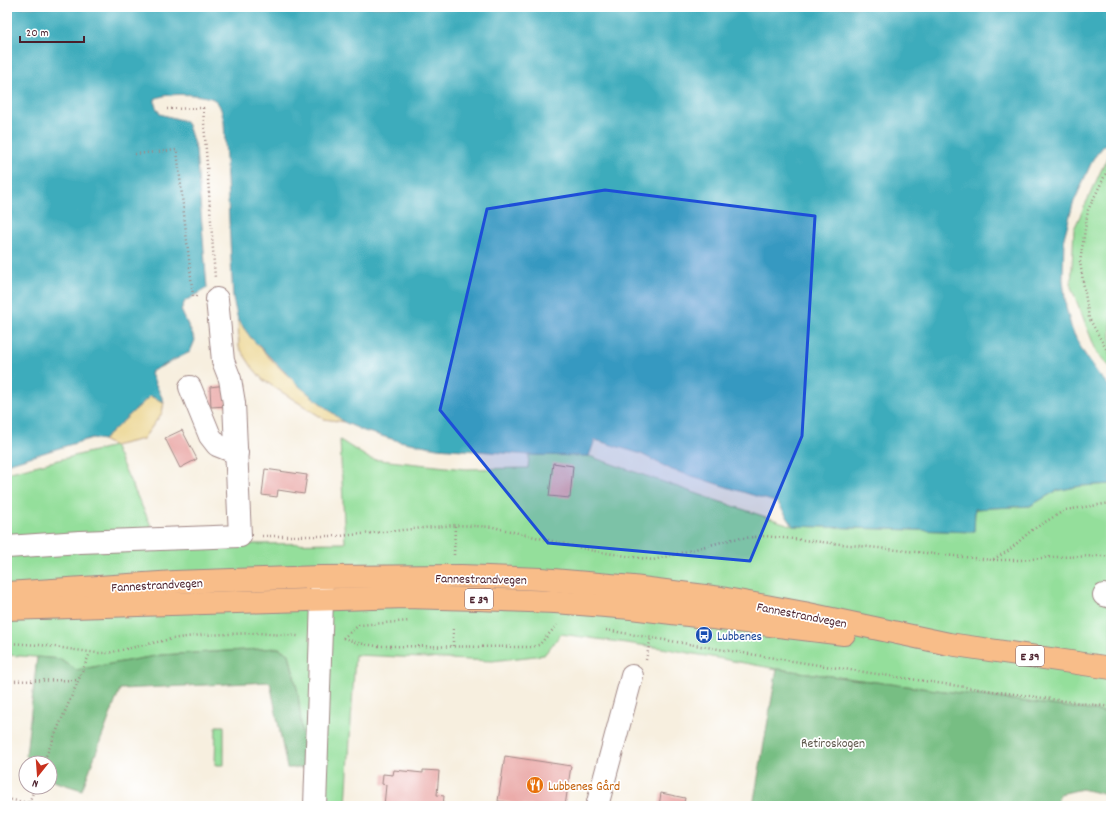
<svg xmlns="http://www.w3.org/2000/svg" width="1118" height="813" font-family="Dekko,sans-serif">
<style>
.green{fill:#94df9b;stroke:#6f7f63}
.forest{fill:#77be83;stroke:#606e57}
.sand{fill:#eeda9e;stroke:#9c7c64}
.water{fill:#3eacbc;stroke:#446674}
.building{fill:#ebacaa}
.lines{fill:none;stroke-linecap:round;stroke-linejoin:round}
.minor-casing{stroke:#a08785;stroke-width:24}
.highway-casing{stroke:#a08785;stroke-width:24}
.path{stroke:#a08785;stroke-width:2.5;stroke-dasharray:1 3;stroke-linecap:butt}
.minor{stroke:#fff;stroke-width:22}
.highway{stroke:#f8bd89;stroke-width:22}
.marked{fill:#1d4ed8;fill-opacity:0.2;stroke:#1d4ed8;stroke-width:3;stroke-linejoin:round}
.labels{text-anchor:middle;stroke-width:3.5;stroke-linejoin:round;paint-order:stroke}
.shield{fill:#fff;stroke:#80626b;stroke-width:1}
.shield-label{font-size:12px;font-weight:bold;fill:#4a1f2b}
.street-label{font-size:13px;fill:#4a1f2b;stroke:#fff}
.transit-label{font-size:13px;fill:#164399;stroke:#fff;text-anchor:start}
.park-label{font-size:13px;fill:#60594d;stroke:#fff}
.food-label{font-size:13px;fill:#c56008;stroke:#fff;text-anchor:start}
</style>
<rect width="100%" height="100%" fill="#fff"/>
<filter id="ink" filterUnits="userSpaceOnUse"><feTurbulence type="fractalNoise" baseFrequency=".025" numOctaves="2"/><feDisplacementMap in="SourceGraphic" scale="8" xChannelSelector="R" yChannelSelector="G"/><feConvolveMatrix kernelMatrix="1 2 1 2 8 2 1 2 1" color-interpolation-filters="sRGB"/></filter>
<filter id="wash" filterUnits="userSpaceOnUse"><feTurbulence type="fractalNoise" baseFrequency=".012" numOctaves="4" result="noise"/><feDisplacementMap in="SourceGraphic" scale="16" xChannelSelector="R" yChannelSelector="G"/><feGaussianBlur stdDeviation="0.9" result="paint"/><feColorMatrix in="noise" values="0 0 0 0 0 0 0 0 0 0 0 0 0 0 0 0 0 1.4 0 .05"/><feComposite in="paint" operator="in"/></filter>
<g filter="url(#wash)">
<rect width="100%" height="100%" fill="#f7efdf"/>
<g class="green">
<polygon points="1111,149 1111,368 1097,353 1071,287 1074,229"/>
<polygon points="340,440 370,459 465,469 528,468 529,455 589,456 715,500 793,526 974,532 975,509 1030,506 1056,491 1081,486 1111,484 1111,713 777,669 662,648 561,634 544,655 492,661 355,655 346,806 309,806 298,693 289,654 279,648 161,655 76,670 61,659 7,655 7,473 114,446 153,530 158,545 345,543"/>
<polygon points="216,726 224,726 224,765 215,765"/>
</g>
<g class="forest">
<polygon points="278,648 289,654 298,693 306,768 287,768 270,682 120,689 82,790 50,780 50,763 32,763 26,755 37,657 61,659 76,670 161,655"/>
<polygon points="777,669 1111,713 1111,796 1082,789 1060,794 1055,806 753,806"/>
</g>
<g class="sand">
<path d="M238 320C266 361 306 392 344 422L324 419 263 380 252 367 239 347Z"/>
<polygon points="150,396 164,402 162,413 143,439 114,446 103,440"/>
</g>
<path class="water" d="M7 7H1111V137L1093 159 1073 204 1064 238 1063 280 1066 307 1072 330 1082 350 1099 375 1111 388V484L1081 486 1056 491 1030 506 975 509 974 532 793 526 778 503 672 470 641 454 595 440 589 456 529 455 437 448 399 441 364 431 344 422 299 386 251 338 238 320 233 299 224 121C222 114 221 103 213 99 202 94 166 92 155 99V105L160 114 185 121 188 125 196 150 207 288 185 301 181 310 195 340 190 352 152 371 151 374 164 402 150 396 103 440 92 438 7 464Z"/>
<g id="blocks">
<g class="building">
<polygon points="226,385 227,406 211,407 210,387"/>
<polygon points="182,430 197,459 180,468 165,438"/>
<polygon points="553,463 573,466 570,498 549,496"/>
<polygon points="265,469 307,475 304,494 278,490 277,497 262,495"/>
<polygon points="505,756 571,766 565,806 533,806 498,801"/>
<polygon points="394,770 423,773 423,770 439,771 437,795 444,796 443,806 384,806 386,785 382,784 383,774 393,775"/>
<polygon points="661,793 685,798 684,802 700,806 659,806"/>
</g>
</g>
</g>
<g filter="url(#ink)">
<use href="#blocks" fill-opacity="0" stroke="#a08785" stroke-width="1"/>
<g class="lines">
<defs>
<g id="minor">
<polyline points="190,387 210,436 217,445 237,453"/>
<polyline points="7,547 80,542 240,536 234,403 230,379 223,361 217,299"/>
<polyline points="1104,595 1111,597"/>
<polyline points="315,806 322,600 321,580"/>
<polyline points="597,806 632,676"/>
</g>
<g id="highway">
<polyline points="7,593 175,582 321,577 461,576 541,579 633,587 721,598 804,613 949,644 1111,668"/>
<polyline points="7,609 406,597 477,599 555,602 631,608 844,634"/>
</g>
</defs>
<use href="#minor" class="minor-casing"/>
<use href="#highway" class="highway-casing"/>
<g class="path">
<polyline points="167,109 203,108 215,278"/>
<polyline points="135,154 177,150 193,296 197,296"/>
<polyline points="1111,163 1088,210 1080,262 1089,318 1111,358"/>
<polyline points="262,536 340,536 455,525 493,527 594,551 653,560 733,539 765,536 992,560 1008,551 1032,530 1065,510 1111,503"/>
<polyline points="454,555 455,525"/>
<polyline points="993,560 1020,560 1052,557 1103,556 1111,557"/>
<polyline points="453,629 453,647"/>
<path d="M606 630C774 659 942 685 1111 707"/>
<polyline points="343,638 359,625 409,621"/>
<polyline points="343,638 358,643 377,646 531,647 539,645 557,625"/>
<polyline points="7,643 41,645 97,653 108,653 171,639 201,635 257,633 298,636"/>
<polyline points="646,660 651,637"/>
<polyline points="7,681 78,680"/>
<polyline points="43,763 90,653"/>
<polyline points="7,799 29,803"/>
<polyline points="28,806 35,787"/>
</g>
<use href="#minor" class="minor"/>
<use href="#highway" class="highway"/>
</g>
</g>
<path class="marked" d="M605 190 815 216 802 436 750 561 548 543 440 410 487 209Z"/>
<defs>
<symbol id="bus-disc" viewBox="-11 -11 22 22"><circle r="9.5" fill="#1a4fb4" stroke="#fff"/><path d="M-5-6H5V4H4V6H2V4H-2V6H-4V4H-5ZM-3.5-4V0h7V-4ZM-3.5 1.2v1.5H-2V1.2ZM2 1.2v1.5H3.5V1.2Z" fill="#fff"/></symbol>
<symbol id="restaurant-disc" viewBox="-11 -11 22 22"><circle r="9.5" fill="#e8710a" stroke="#fff"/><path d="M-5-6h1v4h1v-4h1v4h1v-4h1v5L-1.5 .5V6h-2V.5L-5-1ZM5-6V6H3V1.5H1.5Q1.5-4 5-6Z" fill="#fff"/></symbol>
</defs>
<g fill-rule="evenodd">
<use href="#bus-disc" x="694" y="625" width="20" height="20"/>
<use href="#restaurant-disc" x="525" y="775" width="20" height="20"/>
</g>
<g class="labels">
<g class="shield">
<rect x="465" y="589" width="28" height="20" rx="3"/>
<rect x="1016" y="646" width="28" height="20" rx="3"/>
</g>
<g class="shield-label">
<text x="479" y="603">E 39</text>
<text x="1030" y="660">E 39</text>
</g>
<g class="street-label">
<text transform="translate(481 578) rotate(1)" y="5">Fannestrandvegen</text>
<text transform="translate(157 584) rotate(-3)" y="5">Fannestrandvegen</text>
<text transform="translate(802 614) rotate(11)" y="5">Fannestrandvegen</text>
</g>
<g class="transit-label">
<text x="717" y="640">Lubbenes</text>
</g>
<g class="park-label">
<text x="833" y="747">Retiroskogen</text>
</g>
<g class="food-label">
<text x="548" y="790">Lubbenes Gård</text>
</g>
</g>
<rect width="1118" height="813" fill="none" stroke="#fff" stroke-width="24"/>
<g transform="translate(38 775) rotate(197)"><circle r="19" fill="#ffffff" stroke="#b7a5aa"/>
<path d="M0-3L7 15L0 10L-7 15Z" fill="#c8321e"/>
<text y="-6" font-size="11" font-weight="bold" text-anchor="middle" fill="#4a1f2b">N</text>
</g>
<path d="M20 36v6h64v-6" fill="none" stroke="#4a1f2b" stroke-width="2"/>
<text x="26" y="36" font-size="12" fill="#4a1f2b" stroke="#ffffff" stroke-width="3" paint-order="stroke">20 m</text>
</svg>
